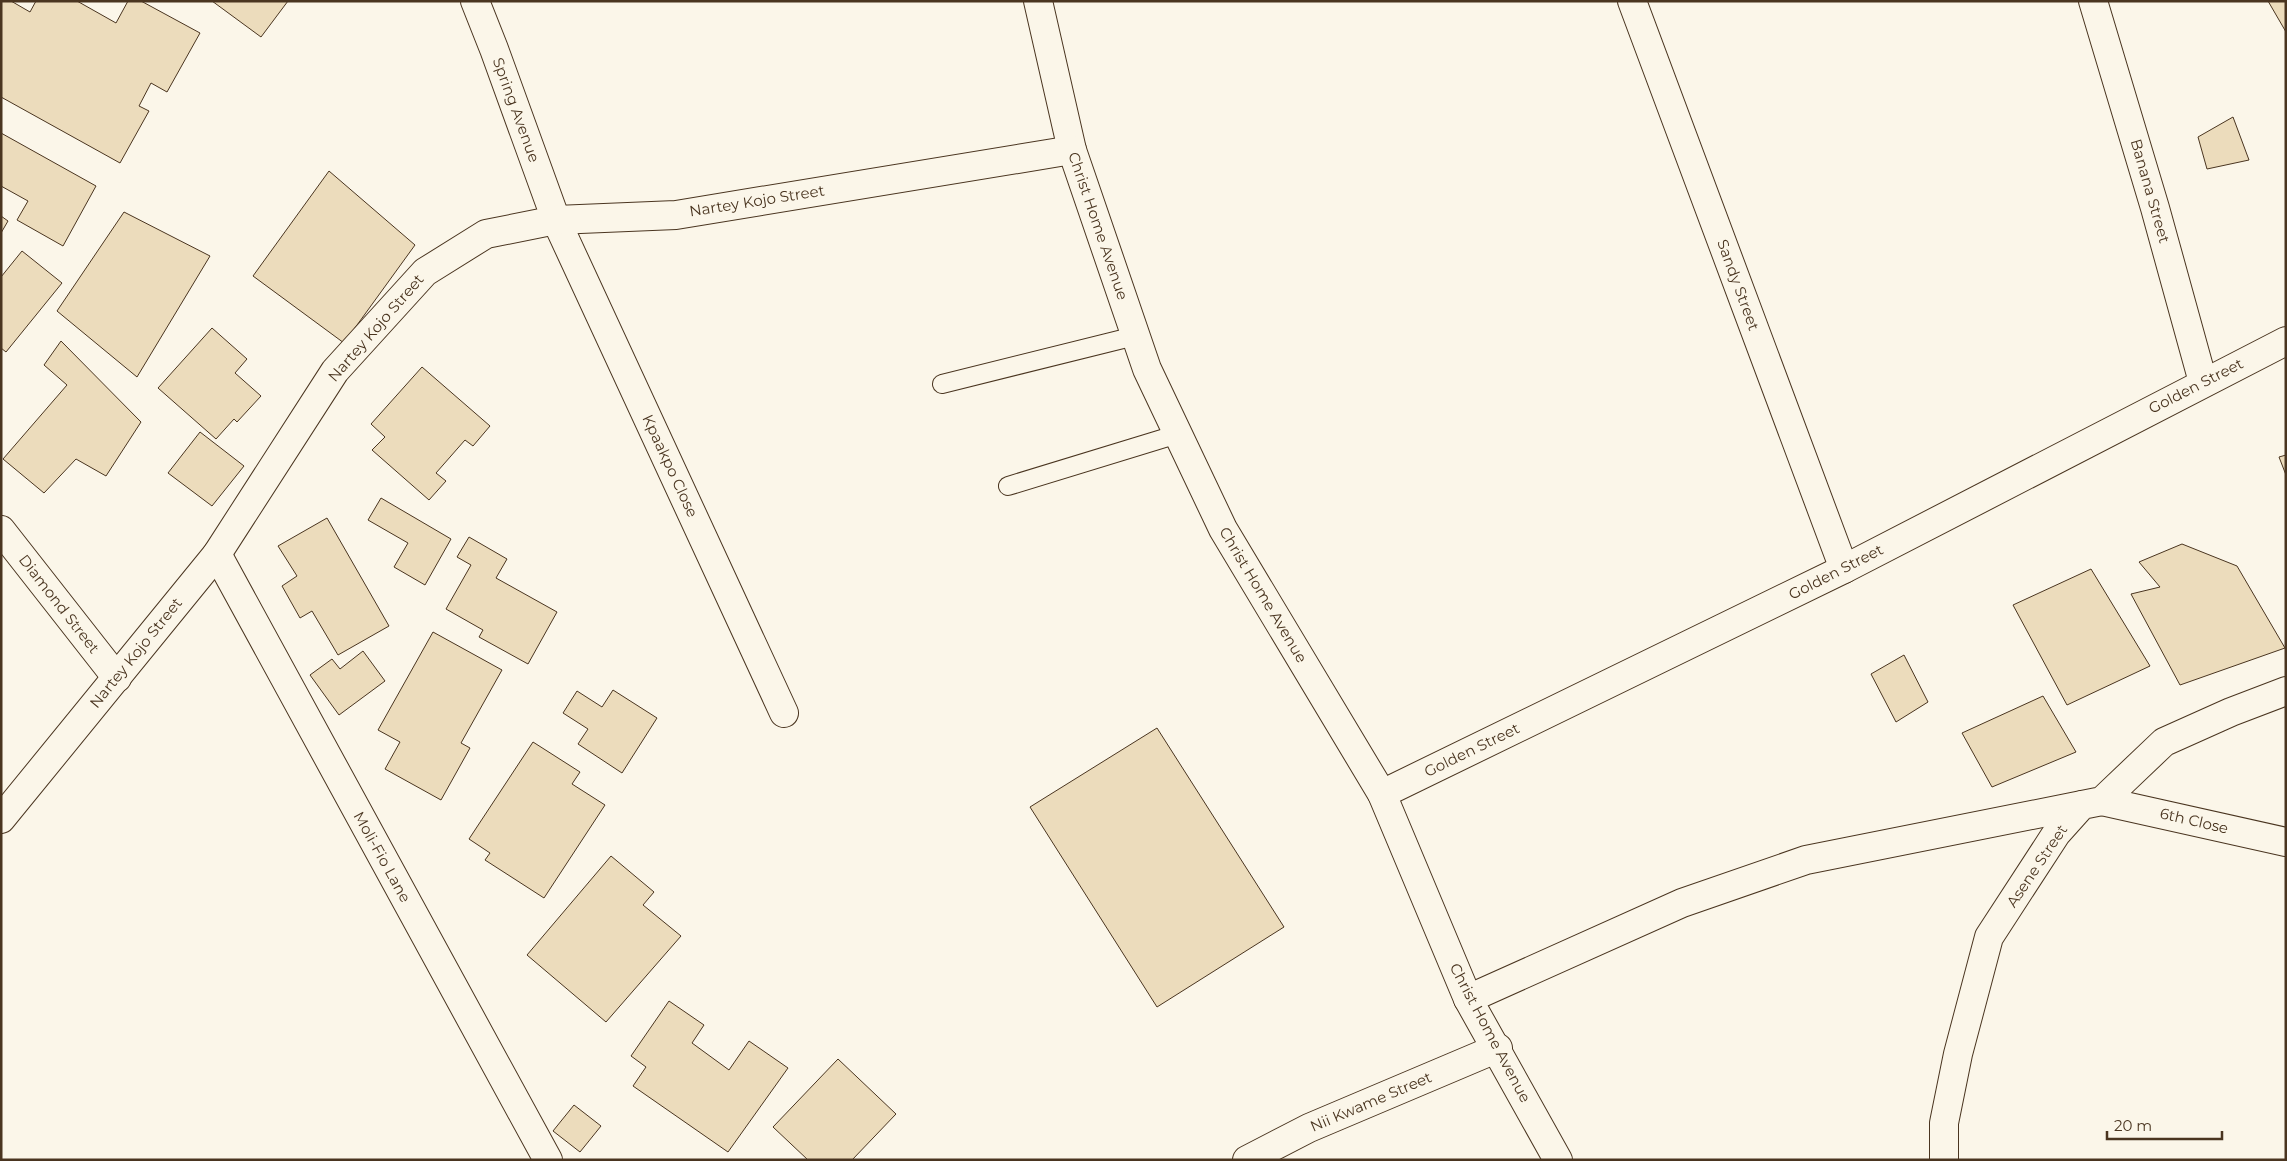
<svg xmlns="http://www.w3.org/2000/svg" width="2287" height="1161" font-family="Montserrat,sans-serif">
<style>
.building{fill:#ecdcbc;stroke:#4a3520}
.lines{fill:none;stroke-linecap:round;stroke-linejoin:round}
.service-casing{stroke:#4a3520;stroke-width:20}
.minor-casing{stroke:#4a3520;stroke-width:30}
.service{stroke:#fbf6e9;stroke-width:18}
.minor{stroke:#fbf6e9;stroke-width:28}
.labels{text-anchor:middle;stroke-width:4;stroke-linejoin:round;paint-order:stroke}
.street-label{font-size:15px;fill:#4a3520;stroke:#fbf6e9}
</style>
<rect width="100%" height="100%" fill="#fbf6e9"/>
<g class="building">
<polygon points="1,1 11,1 30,12 36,1 77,1 116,23 128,1 141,1 200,33 167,92 151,83 139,106 149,111 120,163 1,97"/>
<polygon points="212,1 288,1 261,37"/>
<polygon points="2268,1 2286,1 2286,32"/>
<polygon points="2233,117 2249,160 2207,169 2198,137"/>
<polygon points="1,133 96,186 63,246 17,220 28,201 1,186"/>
<polygon points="329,171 415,245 344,343 253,276"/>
<polygon points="124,212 210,256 137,377 57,311"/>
<polygon points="1,216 8,221 1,233"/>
<polygon points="22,251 62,283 6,352 1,348 1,277"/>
<polygon points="212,328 247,359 235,373 261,396 237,422 234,419 216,439 158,388"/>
<polygon points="61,341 141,422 106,476 76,459 44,493 3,459 67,385 44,365"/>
<polygon points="422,367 490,426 473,446 465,440 436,473 446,481 429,500 372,450 385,437 371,424"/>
<polygon points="200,432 244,466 212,506 168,473"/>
<polygon points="2286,455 2286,475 2279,457"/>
<polygon points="381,498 451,539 425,585 394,567 408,543 368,520"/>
<polygon points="327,518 389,626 338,655 312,611 300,618 282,586 297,576 278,546"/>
<polygon points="469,537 507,559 496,578 557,612 528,664 479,637 483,630 446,609 471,565 457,557"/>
<polygon points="2182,544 2237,566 2285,648 2180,685 2131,594 2160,587 2139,562"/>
<polygon points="2091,569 2150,666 2067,705 2013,605"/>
<polygon points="433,632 502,670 461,743 470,748 441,800 385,769 400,742 378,730"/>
<polygon points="363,651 385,681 339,715 310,675 332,659 340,669"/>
<polygon points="1904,655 1928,702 1896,722 1871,674"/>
<polygon points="613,690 657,718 622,773 578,744 588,729 563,713 577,691 602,707"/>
<polygon points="2043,696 2076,752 1992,787 1962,733"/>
<polygon points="1157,728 1284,927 1157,1007 1030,807"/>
<polygon points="533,742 580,772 572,784 605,805 544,898 485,860 490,853 469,839"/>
<polygon points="611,856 654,892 643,905 681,936 606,1022 527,955"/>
<polygon points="669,1001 704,1025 692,1043 729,1070 749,1041 788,1068 728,1152 633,1086 646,1067 631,1056"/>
<polygon points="838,1059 896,1114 852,1160 808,1160 773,1127"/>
<polygon points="574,1105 601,1126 580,1152 553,1131"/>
</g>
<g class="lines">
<defs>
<g id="service">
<polyline points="942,384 1135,336"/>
<polyline points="1008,486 1178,434"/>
</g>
<g id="minor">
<polyline points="475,1 494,49 556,220 784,713"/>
<polyline points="1038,1 1072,150 1147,369 1223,529 1382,794 1468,999 1558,1160"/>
<polyline points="1632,1 1844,569"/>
<polyline points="2093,1 2155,208 2203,382"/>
<polyline points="1,530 117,678"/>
<polyline points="217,554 548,1160"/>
<polyline points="1382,794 1844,569 2286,341"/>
<polyline points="2102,801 2286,842"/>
<polyline points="1,819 217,554 335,371 425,272 486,234 556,220 676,215 1072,150"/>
<polyline points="1468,999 1682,903 1806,860 2082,805"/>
<polyline points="1247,1160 1309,1128 1498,1048"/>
<polyline points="1944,1160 1944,1123 1958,1054 1989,937 2056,834 2082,805 2102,801 2164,742 2231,712 2286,691"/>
</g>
</defs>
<use href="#service" class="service-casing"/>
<use href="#minor" class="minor-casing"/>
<use href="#service" class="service"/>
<use href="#minor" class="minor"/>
</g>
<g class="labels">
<g class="street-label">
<text transform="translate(516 110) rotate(70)" y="5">Spring Avenue</text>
<text transform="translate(2150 191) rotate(74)" y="5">Banana Street</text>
<text transform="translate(757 201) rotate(-9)" y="5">Nartey Kojo Street</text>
<text transform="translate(1098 226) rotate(71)" y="5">Christ Home Avenue</text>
<text transform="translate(1738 285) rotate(70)" y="5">Sandy Street</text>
<text transform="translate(376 328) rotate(-49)" y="5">Nartey Kojo Street</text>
<text transform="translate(2196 386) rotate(-27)" y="5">Golden Street</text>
<text transform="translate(670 466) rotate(65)" y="5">Kpaakpo Close</text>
<text transform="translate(1836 572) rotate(-27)" y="5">Golden Street</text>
<text transform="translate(1263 595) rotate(59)" y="5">Christ Home Avenue</text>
<text transform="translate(59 604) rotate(52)" y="5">Diamond Street</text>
<text transform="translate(136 653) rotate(-51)" y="5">Nartey Kojo Street</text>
<text transform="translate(1472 750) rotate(-26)" y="5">Golden Street</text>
<text transform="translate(2194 821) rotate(13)" y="5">6th Close</text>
<text transform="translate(382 857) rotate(61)" y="5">Moli-Fio Lane</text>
<text transform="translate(2037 866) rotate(-56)" y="5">Asene Street</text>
<text transform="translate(1490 1033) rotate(62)" y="5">Christ Home Avenue</text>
<text transform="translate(1371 1102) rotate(-23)" y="5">Nii Kwame Street</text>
</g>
</g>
<rect width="2287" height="1161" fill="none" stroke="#4a3520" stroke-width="5"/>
<path d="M2107 1131v8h115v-8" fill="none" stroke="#4a3520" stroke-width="2.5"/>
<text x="2114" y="1131" font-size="15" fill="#4a3520" stroke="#fbf6e9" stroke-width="4" paint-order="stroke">20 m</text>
</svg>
